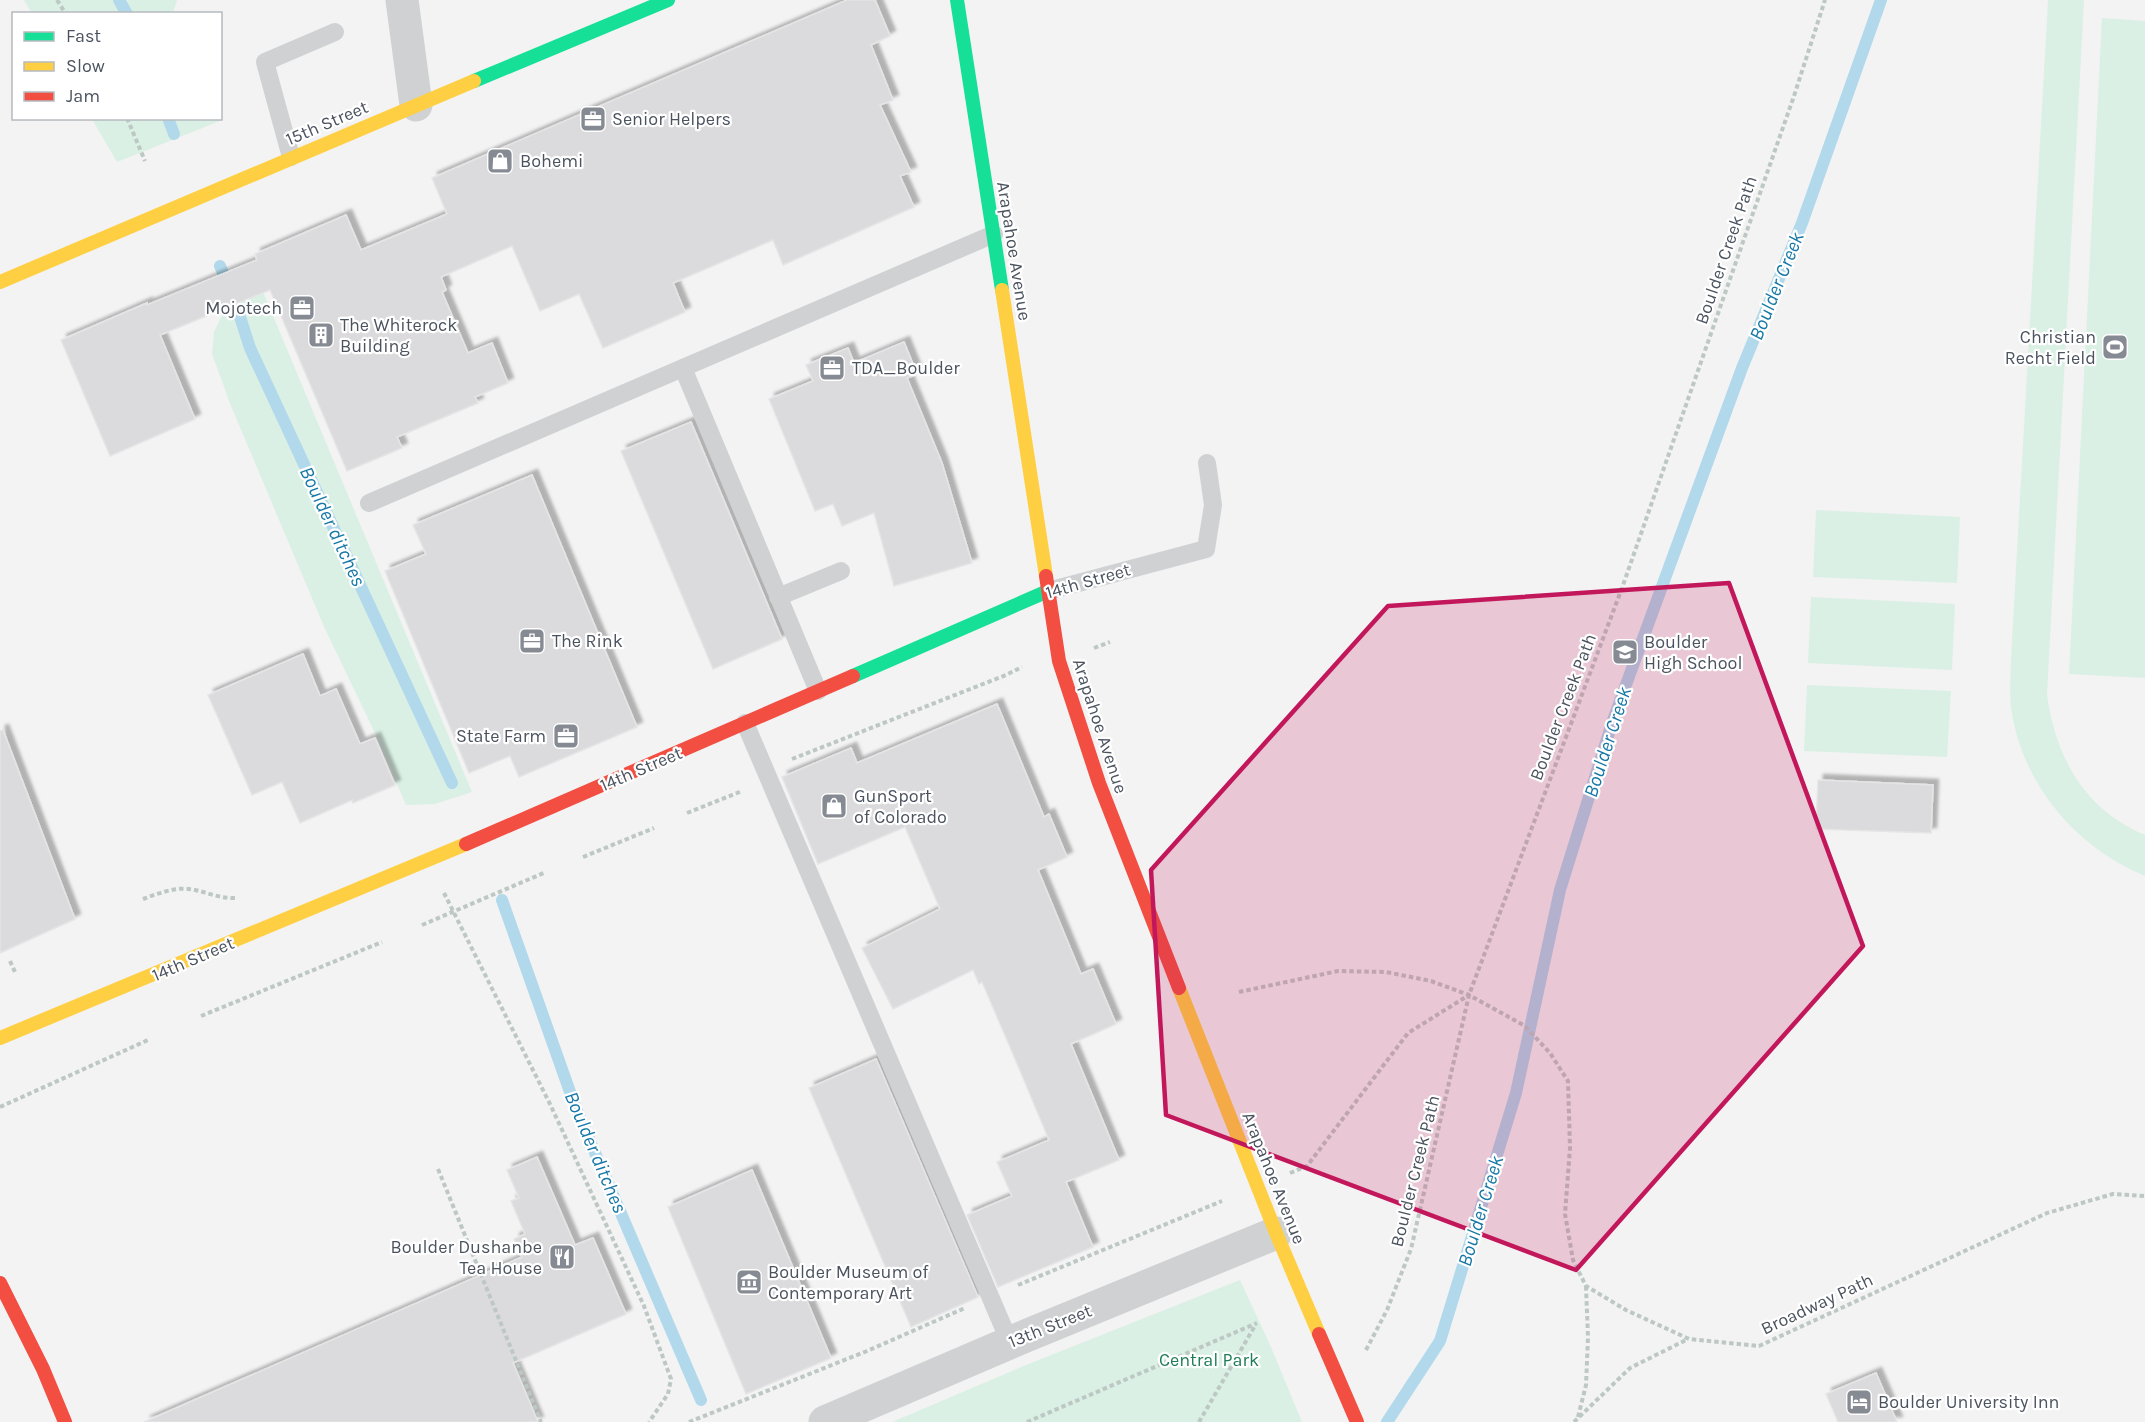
<svg xmlns="http://www.w3.org/2000/svg" width="2145" height="1422" font-family="Karla,sans-serif">
<style>
.green{fill:#daf0e5}
.lines{fill:none;stroke-linecap:round;stroke-linejoin:round}
.stream{stroke:#b1d8eb;stroke-width:12}
.building{fill:#dbdbdd;stroke:#e5e5e6;stroke-width:1.5;filter:url(#shadow)}
.path{stroke:#bdc8c5;stroke-width:4;stroke-dasharray:4.5 3;stroke-linecap:butt}
.lane{stroke:#cfd1d3;stroke-width:18}
.street{stroke:#cfd1d3;stroke-width:33}
.fast{stroke:#16e098;stroke-width:14}
.slow{stroke:#ffcf43;stroke-width:14}
.jam{stroke:#f24e42;stroke-width:14}
.jam-bridge{stroke:#f24e42;stroke-width:14}
.marked{fill:#c2185b;fill-opacity:0.2;stroke:#c2185b;stroke-width:4.5;stroke-linejoin:round}
.labels{text-anchor:middle;stroke-width:4.5;stroke-linejoin:round;paint-order:stroke}
.poi-label{font-size:18px;fill:#4b535f;stroke:#fff;text-anchor:start}
.street-label{font-size:18px;fill:#4b535f;stroke:#fff}
.park-label{font-size:18px;fill:#1f7d58;stroke:#fff}
.water-label{font-size:20px;font-style:italic;fill:#1778a6;stroke:#fff}
</style>
<defs>
<filter id="shadow"><feDropShadow dx="5.5" dy="-5.5" stdDeviation="1.5" flood-color="#0004"/></filter>
</defs>
<rect width="100%" height="100%" fill="#f3f3f3"/>
<g class="green">
<polygon points="24,0 177,0 173,13 32,14"/>
<path d="M2048 0H2084L2047 695C2056 758 2084 809 2145 835V876C2075 847 2021 783 2011 707 2009 691 2011 673 2011 657Z"/>
<polygon points="2102,18 2145,21 2145,678 2069,674"/>
<polygon points="218,119 220,121 117,162 92,119"/>
<polygon points="251,263 472,792 435,804 406,805 375,733 325,629 231,406 212,354 214,332 224,311 215,278"/>
<polygon points="1816,510 1960,517 1957,583 1813,577"/>
<polygon points="1811,597 1955,604 1952,670 1808,663"/>
<polygon points="1807,685 1951,691 1947,757 1804,751"/>
<polygon points="1240,1280 1271,1347 1302,1422 892,1422 1026,1365"/>
</g>
<g class="lines">
<g class="stream">
<polyline points="119,0 127,14"/>
<polyline points="168,118 174,134"/>
<polyline points="220,266 235,301 250,348 452,783"/>
<polyline points="502,900 575,1106 701,1400"/>
<polyline points="1387,1422 1440,1341 1516,1093 1560,890 1612,723 1742,368 1802,223 1881,0"/>
</g>
</g>
<g class="building">
<polygon points="847,0 875,0 890,36 871,45 893,100 880,105 911,172 900,176 914,207 783,265 773,240 673,283 685,312 603,348 579,294 540,311 512,246 441,277 446,290 442,292 468,353 492,343 508,383 475,397 478,403 397,437 402,448 347,471 270,290 160,335 195,419 110,456 61,340 147,303 147,305 257,260 255,254 346,215 361,250 447,214 432,178"/>
<polygon points="904,342 917,374 907,378 942,463 972,563 894,586 874,513 842,526 833,504 815,511 769,399 813,381 806,365 848,348 854,363"/>
<polygon points="691,422 782,639 713,669 621,451"/>
<polygon points="532,475 637,727 519,777 510,756 469,773 385,571 426,554 413,525"/>
<polygon points="303,654 320,696 336,689 360,744 375,738 395,785 353,803 352,800 300,823 282,782 252,795 208,695"/>
<polygon points="997,704 1044,817 1049,814 1067,857 1038,870 1081,974 1093,969 1116,1024 1071,1044 1119,1160 1066,1182 1093,1247 998,1287 967,1215 1012,1196 997,1162 1049,1140 1018,1066 982,982 979,984 973,970 893,1009 862,948 940,909 905,827 818,864 782,777 851,748 857,763"/>
<polygon points="3,730 75,919 0,953 0,731"/>
<polygon points="1818,780 1933,785 1931,833 1816,829"/>
<polygon points="876,1059 978,1297 911,1327 809,1088"/>
<polygon points="537,1157 575,1245 593,1238 626,1314 513,1363 538,1422 144,1422 522,1257 514,1239 525,1234 511,1201 519,1198 507,1170"/>
<polygon points="752,1170 831,1358 746,1394 668,1207"/>
<polygon points="1876,1373 1897,1422 1838,1422 1826,1394"/>
</g>
<g class="lines">
<g class="path">
<polyline points="57,0 66,14"/>
<polyline points="127,118 145,161"/>
<polyline points="1094,648 1110,642"/>
<polyline points="792,759 1006,675 1022,667"/>
<polyline points="687,813 742,791"/>
<polyline points="583,857 654,828"/>
<polyline points="444,893 550,1104 644,1306 671,1379 668,1394 649,1422"/>
<path d="M143 899C157 894 174 887 189 889 205 891 219 899 236 898"/>
<polyline points="422,925 546,872"/>
<polyline points="10,961 15,972"/>
<polyline points="1239,992 1338,971 1386,972 1431,981 1469,995 1525,1026 1550,1053 1568,1081 1570,1148 1565,1214 1573,1260 1586,1286 1626,1310 1689,1339 1759,1346 2047,1213 2113,1194 2145,1196"/>
<polyline points="201,1016 382,942"/>
<polyline points="0,1107 148,1040"/>
<polyline points="438,1169 541,1422"/>
<polyline points="1290,1173 1307,1166 1408,1033 1469,995"/>
<polyline points="1018,1285 1222,1201"/>
<polyline points="1366,1350 1387,1310 1411,1249 1469,995 1622,588 1794,96 1825,0"/>
<polyline points="1578,1417 1586,1385 1588,1337 1586,1287"/>
<polyline points="689,1422 867,1351 965,1308"/>
<polyline points="1027,1422 1257,1323"/>
<polyline points="1199,1422 1256,1324"/>
<polyline points="1574,1422 1630,1368 1688,1339"/>
</g>
<g class="lane">
<polyline points="291,157 265,62 335,32"/>
<polyline points="683,368 818,691"/>
<polyline points="369,503 994,234"/>
<polyline points="1048,591 1206,549 1213,505 1207,463"/>
<polyline points="778,597 841,571"/>
<polyline points="745,723 1010,1343"/>
</g>
<g class="street">
<polyline points="402,0 416,105"/>
<polyline points="825,1422 1028,1335 1276,1233"/>
</g>
<g class="fast">
<polyline points="957,0 1002,290"/>
<polyline points="474,81 668,0"/>
<polyline points="853,676 1048,591"/>
</g>
<g class="slow">
<polyline points="0,282 474,81"/>
<polyline points="1002,290 1046,576"/>
<polyline points="1179,988 1276,1233 1319,1334"/>
<polyline points="0,1038 466,844"/>
</g>
<g class="jam">
<polyline points="1046,576 1059,661 1099,783 1179,988"/>
<polyline points="466,844 853,676"/>
<polyline points="0,1283 43,1369 65,1422"/>
</g>
<polyline class="jam-bridge" points="1319,1334 1357,1422"/>
</g>
<path class="marked" d="M1729 583 1863 946 1576 1270 1166 1115 1151 870 1388 606Z"/>
<defs>
<symbol id="office-square" viewBox="-11 -11 22 22"><rect x="-9" y="-9" width="18" height="18" rx="4" fill="#868b93" stroke="#fff"/><path d="M-6-3h4V-5.5h4V-3h4V5H-6ZM-1-4.5V-3h2v-1.5ZM-6 0V1H6V0Z" fill="#fff"/></symbol>
<symbol id="shop-square" viewBox="-11 -11 22 22"><rect x="-9" y="-9" width="18" height="18" rx="4" fill="#868b93" stroke="#fff"/><path d="M-5-2.5h2.3a2.7 3.5 0 0 1 5.4 0H5L5.5 6h-11ZM-1.5-2.5h3a1.5 2.3 0 0 0-3 0Z" fill="#fff"/></symbol>
<symbol id="building-square" viewBox="-11 -11 22 22"><rect x="-9" y="-9" width="18" height="18" rx="4" fill="#868b93" stroke="#fff"/><path d="M-4-6H4V6H1V3H-1V6H-4ZM-2.5-4.3h1.7v1.8h-1.7ZM.8-4.3h1.7v1.8H.8ZM-2.5-1h1.7V.8h-1.7ZM.8-1h1.7V.8H.8Z" fill="#fff"/></symbol>
<symbol id="stadium-square" viewBox="-11 -11 22 22"><rect x="-9" y="-9" width="18" height="18" rx="4" fill="#868b93" stroke="#fff"/><path d="M0-5a6.5 5 0 1 0 0 10a6.5 5 0 1 0 0-10ZM-3.5-1.8h7v3.6h-7Z" fill="#fff"/></symbol>
<symbol id="school-square" viewBox="-11 -11 22 22"><rect x="-9" y="-9" width="18" height="18" rx="4" fill="#868b93" stroke="#fff"/><path d="M0-5L7-2L0 1L-7-2ZM-4 1L0 2.5L4 1V4Q0 6-4 4Z" fill="#fff"/></symbol>
<symbol id="restaurant-square" viewBox="-11 -11 22 22"><rect x="-9" y="-9" width="18" height="18" rx="4" fill="#868b93" stroke="#fff"/><path d="M-5-6h1v4h1v-4h1v4h1v-4h1v5L-1.5 .5V6h-2V.5L-5-1ZM5-6V6H3V1.5H1.5Q1.5-4 5-6Z" fill="#fff"/></symbol>
<symbol id="museum-square" viewBox="-11 -11 22 22"><rect x="-9" y="-9" width="18" height="18" rx="4" fill="#868b93" stroke="#fff"/><path d="M0-6L6-3V-2H-6V-3ZM-5-1h2V3h-2ZM-1-1h2V3h-2ZM3-1h2V3H3ZM-6 4H6V6H-6Z" fill="#fff"/></symbol>
<symbol id="hotel-square" viewBox="-11 -11 22 22"><rect x="-9" y="-9" width="18" height="18" rx="4" fill="#868b93" stroke="#fff"/><path d="M-6-4.5h1.5V1H6V5H4.5V3h-9V5H-6ZM-4 0a1.8 1.8 0 1 1 3.6 0ZM.5 0V-2.5h3Q6-2.5 6 0Z" fill="#fff"/></symbol>
</defs>
<g fill-rule="evenodd">
<use href="#office-square" x="578" y="104" width="30" height="30"/>
<use href="#shop-square" x="485" y="146" width="30" height="30"/>
<use href="#office-square" x="287" y="293" width="30" height="30"/>
<use href="#building-square" x="306" y="320" width="30" height="30"/>
<use href="#stadium-square" x="2100" y="332" width="30" height="30"/>
<use href="#office-square" x="817" y="353" width="30" height="30"/>
<use href="#office-square" x="517" y="626" width="30" height="30"/>
<use href="#school-square" x="1610" y="637" width="30" height="30"/>
<use href="#office-square" x="551" y="721" width="30" height="30"/>
<use href="#shop-square" x="819" y="791" width="30" height="30"/>
<use href="#restaurant-square" x="547" y="1242" width="30" height="30"/>
<use href="#museum-square" x="734" y="1267" width="30" height="30"/>
<use href="#hotel-square" x="1844" y="1387" width="30" height="30"/>
</g>
<g class="labels">
<g class="poi-label">
<text x="612" y="125">Senior Helpers</text>
<text x="520" y="167">Bohemi</text>
<text x="282" y="314" text-anchor="end">Mojotech</text>
<text x="340" y="331">The Whiterock<tspan x="340" dy="21">Building</tspan></text>
<text x="2096" y="343" text-anchor="end">Christian<tspan x="2096" dy="21">Recht Field</tspan></text>
<text x="852" y="374">TDA_Boulder</text>
<text x="552" y="647">The Rink</text>
<text x="1644" y="648">Boulder<tspan x="1644" dy="21">High School</tspan></text>
<text x="546" y="742" text-anchor="end">State Farm</text>
<text x="854" y="802">GunSport<tspan x="854" dy="21">of Colorado</tspan></text>
<text x="542" y="1253" text-anchor="end">Boulder Dushanbe<tspan x="542" dy="21">Tea House</tspan></text>
<text x="768" y="1278">Boulder Museum of<tspan x="768" dy="21">Contemporary Art</tspan></text>
<text x="1878" y="1408">Boulder University Inn</text>
</g>
<g class="street-label">
<text transform="translate(327 123) rotate(-23)" y="6">15th Street</text>
<text transform="translate(1726 250) rotate(-71)" y="6">Boulder Creek Path</text>
<text transform="translate(1014 251) rotate(81)" y="6">Arapahoe Avenue</text>
<text transform="translate(1088 581) rotate(-16)" y="6">14th Street</text>
<text transform="translate(1563 707) rotate(-69)" y="6">Boulder Creek Path</text>
<text transform="translate(1100 726) rotate(72)" y="6">Arapahoe Avenue</text>
<text transform="translate(641 769) rotate(-23)" y="6">14th Street</text>
<text transform="translate(193 959) rotate(-23)" y="6">14th Street</text>
<text transform="translate(1415 1171) rotate(-76)" y="6">Boulder Creek Path</text>
<text transform="translate(1274 1178) rotate(68)" y="6">Arapahoe Avenue</text>
<text transform="translate(1817 1304) rotate(-25)" y="6">Broadway Path</text>
<text transform="translate(1050 1326) rotate(-22)" y="6">13th Street</text>
</g>
<g class="park-label">
<text x="1209" y="1366">Central Park</text>
</g>
<g class="water-label">
<text transform="translate(1776 286) rotate(-68)" y="7">Boulder Creek</text>
<text transform="translate(333 526) rotate(65)" y="7">Boulder ditches</text>
<text transform="translate(1607 742) rotate(-72)" y="7">Boulder Creek</text>
<text transform="translate(596 1152) rotate(67)" y="7">Boulder ditches</text>
<text transform="translate(1480 1211) rotate(-73)" y="7">Boulder Creek</text>
</g>
</g>
<rect x="12" y="12" width="210" height="108" fill="#ffffff" stroke="#b7babf" stroke-width="1.5"/>
<rect x="24" y="32" width="30" height="9" fill="#16e098" stroke="#b7babf" stroke-width="1.5"/>
<text x="66" y="42" font-size="18" fill="#4b535f">Fast</text>
<rect x="24" y="62" width="30" height="9" fill="#ffcf43" stroke="#b7babf" stroke-width="1.5"/>
<text x="66" y="72" font-size="18" fill="#4b535f">Slow</text>
<rect x="24" y="92" width="30" height="9" fill="#f24e42" stroke="#b7babf" stroke-width="1.5"/>
<text x="66" y="102" font-size="18" fill="#4b535f">Jam</text>
</svg>
